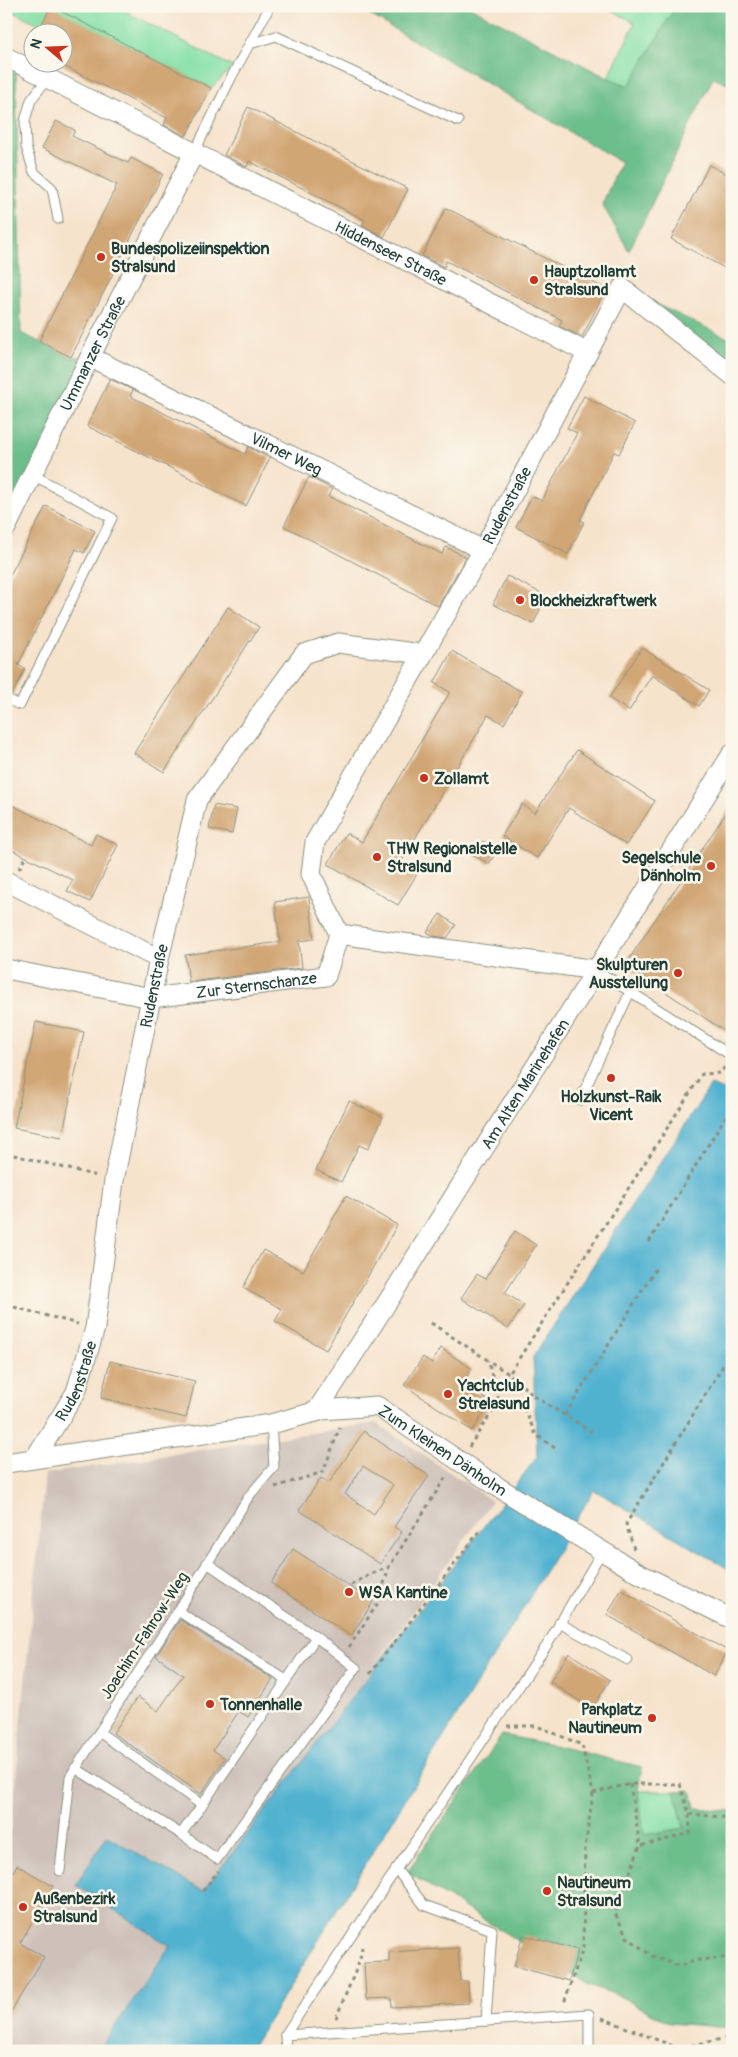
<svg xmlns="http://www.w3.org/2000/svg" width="738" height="2057" font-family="Pangolin,sans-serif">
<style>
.industrial{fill:#cec1ba}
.green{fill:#85e0a6;stroke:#528e6d}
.forest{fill:#6cbe8b;stroke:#467e60}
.water{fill:#51b2d0;stroke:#387882}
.building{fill:#d1a674;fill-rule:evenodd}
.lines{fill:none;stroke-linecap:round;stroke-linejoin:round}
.service-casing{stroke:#8a9080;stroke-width:11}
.minor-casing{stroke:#8a9080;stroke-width:21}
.path{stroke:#8a9080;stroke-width:3;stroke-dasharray:4 4;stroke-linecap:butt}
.service{stroke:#fff;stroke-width:9}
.minor{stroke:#fff;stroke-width:19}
.poi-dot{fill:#c8321e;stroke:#fbf7ec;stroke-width:2}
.labels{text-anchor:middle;stroke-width:5;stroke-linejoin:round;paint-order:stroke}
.poi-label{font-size:16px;font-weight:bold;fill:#1f3d34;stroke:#fbf7ec;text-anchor:start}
.street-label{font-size:16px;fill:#1f3d34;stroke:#fbf7ec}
</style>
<rect width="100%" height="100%" fill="#fbf7ec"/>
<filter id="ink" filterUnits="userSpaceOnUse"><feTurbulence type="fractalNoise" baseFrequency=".02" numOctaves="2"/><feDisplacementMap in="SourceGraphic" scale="10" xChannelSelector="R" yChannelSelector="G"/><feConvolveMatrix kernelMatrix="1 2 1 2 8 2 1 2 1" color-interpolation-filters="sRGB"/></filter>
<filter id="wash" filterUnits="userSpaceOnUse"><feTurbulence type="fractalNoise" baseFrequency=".0096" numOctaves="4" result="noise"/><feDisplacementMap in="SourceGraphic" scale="20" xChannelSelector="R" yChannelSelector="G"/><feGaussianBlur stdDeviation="1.12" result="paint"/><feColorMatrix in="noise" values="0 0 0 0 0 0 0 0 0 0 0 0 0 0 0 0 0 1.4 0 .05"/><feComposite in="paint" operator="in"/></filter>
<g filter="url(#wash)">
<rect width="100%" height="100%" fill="#f6e3cc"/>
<polygon class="industrial" points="376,1423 492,1501 100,2051 6,2051 6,1838 11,1829 45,1474"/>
<g class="green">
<polygon points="6,6 115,6 233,67 211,88 51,7 42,25 6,9"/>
<polygon points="604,6 676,6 629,86 608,78 635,23"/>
<polygon points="638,1791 675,1791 684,1828 644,1835"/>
</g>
<g class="forest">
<polygon points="355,6 468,6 608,78 629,86 676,6 732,6 732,86 713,78 629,251 602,204 621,162"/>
<polygon points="16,69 21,333 71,357 90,357 6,528 6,72"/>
<polygon points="622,288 732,340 732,375"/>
<polygon points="502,1735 553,1745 642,1767 638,1791 644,1835 684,1828 675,1791 691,1790 695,1808 732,1811 732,2028 670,2023 619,1996 589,1985 407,1872"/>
</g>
<polygon class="water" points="711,1085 732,1094 732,1571 594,1490 521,1612 250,2051 98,2051 170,1946 76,1885 107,1836 203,1891 537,1457 533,1357"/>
<g id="blocks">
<g class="building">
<polygon points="51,6 211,88 186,136 164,125 167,118 62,65 62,32 38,32"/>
<polygon points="248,107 408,189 384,237 362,225 365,220 249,161 247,167 224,155"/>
<polygon points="56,121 75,130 72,136 128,163 131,158 163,174 71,357 39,341 117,185 42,148"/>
<polygon points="709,165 732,177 732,272 671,239"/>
<polygon points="446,208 606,289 582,337 559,326 562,320 446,261 444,267 422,256"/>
<polygon points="110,379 133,390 130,396 245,454 248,447 270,458 246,506 87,426"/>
<polygon points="584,396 635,423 619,454 614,452 580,520 584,522 568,554 516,527 532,496 542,501 577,433 567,428"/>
<polygon points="309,477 332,489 328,496 442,554 446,547 466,557 438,606 284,526"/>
<polygon points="46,506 95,531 84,553 76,549 18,665 25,669 12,695 6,693 6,583"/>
<polygon points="507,576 547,596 533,624 493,604"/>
<polygon points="228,607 259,627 164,772 134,753"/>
<polygon points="642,648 709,690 699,706 652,675 629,711 609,698"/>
<polygon points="452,651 522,692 504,724 488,715 400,864 417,874 398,905 328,864 346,833 362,842 450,692 434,683"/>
<polygon points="577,750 655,801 626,845 569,808 537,858 502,836 522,804 535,813"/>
<polygon points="6,802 91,845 96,834 118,845 90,902 67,891 73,880 6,847"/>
<polygon points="732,804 732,1036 625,965"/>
<polygon points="214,805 237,809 232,834 209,829"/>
<polygon points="483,841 497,850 489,864 474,855"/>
<polygon points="309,897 314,939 299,941 302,968 189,982 185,955 280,942 275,902"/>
<polygon points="440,914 456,925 447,938 433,936 427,932"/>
<polygon points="36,1022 84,1032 62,1137 14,1128"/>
<polygon points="349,1101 383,1117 368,1149 359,1145 341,1182 316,1170"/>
<polygon points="346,1196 397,1225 326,1350 275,1321 282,1309 243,1288 263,1250 303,1271"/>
<polygon points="515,1231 536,1245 505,1293 524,1305 508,1329 461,1298 477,1274 485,1279"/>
<polygon points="441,1348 472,1369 462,1383 491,1403 472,1431 404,1385 423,1357 432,1363"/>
<polygon points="110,1361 195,1381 186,1418 101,1398"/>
<path d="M364 1431 429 1476 394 1527 402 1532 380 1564 299 1510 321 1478 329 1483ZM363 1466 393 1485 374 1514 345 1494Z"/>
<polygon points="293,1549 373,1602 351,1636 271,1583"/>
<polygon points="621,1590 728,1651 714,1676 607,1615"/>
<polygon points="180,1620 273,1679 248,1717 239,1711 213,1750 225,1758 201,1794 113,1733 138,1697 158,1711 183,1675 156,1656"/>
<polygon points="569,1653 610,1680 592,1709 550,1682"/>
<polygon points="17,1865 53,1886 20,1943 44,1957 6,2020 6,1884"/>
<polygon points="523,1935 578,1950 569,1981 514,1966"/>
<polygon points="458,1948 460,1981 468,1981 469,2003 392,2007 391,1998 366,1999 364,1963 389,1962 389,1952"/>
</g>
</g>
</g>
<g filter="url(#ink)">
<use href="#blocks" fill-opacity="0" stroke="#8a9080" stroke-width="1"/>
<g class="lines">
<defs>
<g id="service">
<polyline points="250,44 276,36 458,121"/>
<polyline points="48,78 31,100 25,121 26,147 34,172 52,188 58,219"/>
<polyline points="194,153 231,78 270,6"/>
<polyline points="6,699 20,705 112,518 33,475"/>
<polyline points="596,970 732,1056"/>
<polyline points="580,1100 630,992"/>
<polyline points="178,1611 286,1680"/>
<polyline points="559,1623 628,1660"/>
<polyline points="99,1732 202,1805 316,1637 207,1563"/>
<polyline points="75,1768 181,1834"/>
<polyline points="202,1805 181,1834 217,1859 356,1668 316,1637"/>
<polyline points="396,1869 424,1905 492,1930 486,2021"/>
<polyline points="60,1871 70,1777 178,1611 249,1496 274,1467 271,1424"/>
<polyline points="285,2035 589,2014 589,2051"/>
<polyline points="286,2051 285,2035 549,1642 602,1551"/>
</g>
<g id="minor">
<path id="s1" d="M6 57 588 353"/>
<path id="s2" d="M90 357 483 550"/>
<path id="s3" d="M6 528 90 357 194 153"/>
<polyline points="6,881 159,959"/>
<path id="s4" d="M339 934 311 874 315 842 483 550 622 288 732 375"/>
<path id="s5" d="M6 969 151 998 326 976 339 934 596 970"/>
<path id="s6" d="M316 1412 390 1298 732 754"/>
<path id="s7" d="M35 1458 76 1392 95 1328 114 1180 159 959 197 800 304 654 338 643 422 654"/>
<path id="s8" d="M6 1463 271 1424 322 1410 377 1406 498 1487 638 1573 732 1619"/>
</g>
</defs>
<use href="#service" class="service-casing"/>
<use href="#minor" class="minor-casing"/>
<g class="path">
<polyline points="19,869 26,856"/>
<polyline points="6,1153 97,1176"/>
<polyline points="649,1242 732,1106"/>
<polyline points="6,1305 78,1324"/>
<polyline points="431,1323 509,1374"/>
<polyline points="521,1401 536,1435 555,1448"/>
<polyline points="495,1410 534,1397"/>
<polyline points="565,1415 656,1268"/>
<polyline points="592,1432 534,1396 509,1374 702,1074 720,1073 725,1067"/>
<polyline points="469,1447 499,1401 488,1361"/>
<polyline points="275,1487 323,1472 340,1427"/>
<polyline points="634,1549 626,1524 732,1351"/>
<polyline points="351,1585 369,1575 388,1567"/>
<polyline points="349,1647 378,1603 389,1567 447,1475"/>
<polyline points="370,1674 482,1528"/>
<polyline points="507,1726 537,1726 582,1745 593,1793 585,1848 583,1948 564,2003"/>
<polyline points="630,1784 640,1846 615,1913 627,1937 652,1956 679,1966 699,1960 732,1957"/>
<polyline points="593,1793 630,1784 680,1784 689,1814 690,1833 640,1846"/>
<polyline points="689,1814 732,1818"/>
<polyline points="203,1891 218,1871"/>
<polyline points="336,2018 360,1960 362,1947"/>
<polyline points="602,2018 678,2048 732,2037"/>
</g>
<use href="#service" class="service"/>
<use href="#minor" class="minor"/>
</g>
</g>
<g class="poi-dot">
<circle cx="101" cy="257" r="5"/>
<circle cx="534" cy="280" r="5"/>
<circle cx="520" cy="600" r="5"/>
<circle cx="424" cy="778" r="5"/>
<circle cx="377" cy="857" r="5"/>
<circle cx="711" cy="866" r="5"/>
<circle cx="678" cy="973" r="5"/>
<circle cx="611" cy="1078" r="5"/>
<circle cx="448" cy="1394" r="5"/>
<circle cx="349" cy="1592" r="5"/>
<circle cx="210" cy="1704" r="5"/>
<circle cx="652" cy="1718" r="5"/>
<circle cx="547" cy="1891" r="5"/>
<circle cx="23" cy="1907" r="5"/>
</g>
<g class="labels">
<g class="poi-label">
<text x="111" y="254">Bundespolizeiinspektion<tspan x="111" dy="18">Stralsund</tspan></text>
<text x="544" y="277">Hauptzollamt<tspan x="544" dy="18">Stralsund</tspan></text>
<text x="530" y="606">Blockheizkraftwerk</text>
<text x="434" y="784">Zollamt</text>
<text x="387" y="854">THW Regionalstelle<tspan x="387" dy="18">Stralsund</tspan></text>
<text x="701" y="863" text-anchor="end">Segelschule<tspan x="701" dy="18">Dänholm</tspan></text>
<text x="668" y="970" text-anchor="end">Skulpturen<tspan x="668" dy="18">Ausstellung</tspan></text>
<text x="611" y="1102" text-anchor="middle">Holzkunst-Raik<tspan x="611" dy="18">Vicent</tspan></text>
<text x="458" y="1391">Yachtclub<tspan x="458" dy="18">Strelasund</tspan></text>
<text x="359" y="1598">WSA Kantine</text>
<text x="220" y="1710">Tonnenhalle</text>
<text x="642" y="1715" text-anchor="end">Parkplatz<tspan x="642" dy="18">Nautineum</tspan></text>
<text x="557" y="1888">Nautineum<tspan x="557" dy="18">Stralsund</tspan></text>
<text x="33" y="1904">Außenbezirk<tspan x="33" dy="18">Stralsund</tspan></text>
</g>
<g class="street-label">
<text dy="6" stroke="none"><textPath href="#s1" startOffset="432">Hiddenseer Straße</textPath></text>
<text dy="6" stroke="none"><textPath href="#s3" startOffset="195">Ummanzer Straße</textPath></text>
<text dy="6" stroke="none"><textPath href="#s2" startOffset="219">Vilmer Weg</textPath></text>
<text dy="6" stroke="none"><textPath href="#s4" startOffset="486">Rudenstraße</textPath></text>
<text dy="6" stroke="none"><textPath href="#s7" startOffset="492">Rudenstraße</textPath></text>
<text dy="6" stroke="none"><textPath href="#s5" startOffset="254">Zur Sternschanze</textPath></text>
<text dy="6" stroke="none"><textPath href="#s6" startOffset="389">Am Alten Marinehafen</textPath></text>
<text dy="6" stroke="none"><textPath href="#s7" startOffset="88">Rudenstraße</textPath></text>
<text dy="6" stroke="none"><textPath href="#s8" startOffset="455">Zum Kleinen Dänholm</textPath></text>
<text transform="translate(144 1635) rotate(-57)" y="6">Joachim-Fahrow-Weg</text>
</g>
</g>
<rect width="738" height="2057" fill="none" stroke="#fbf7ec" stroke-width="25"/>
<g transform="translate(48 48) rotate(289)"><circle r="24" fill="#fbf7ec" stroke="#a3ada2"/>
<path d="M0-4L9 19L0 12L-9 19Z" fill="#c8321e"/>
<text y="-8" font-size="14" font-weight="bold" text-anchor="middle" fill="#1f3d34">N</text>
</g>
</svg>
